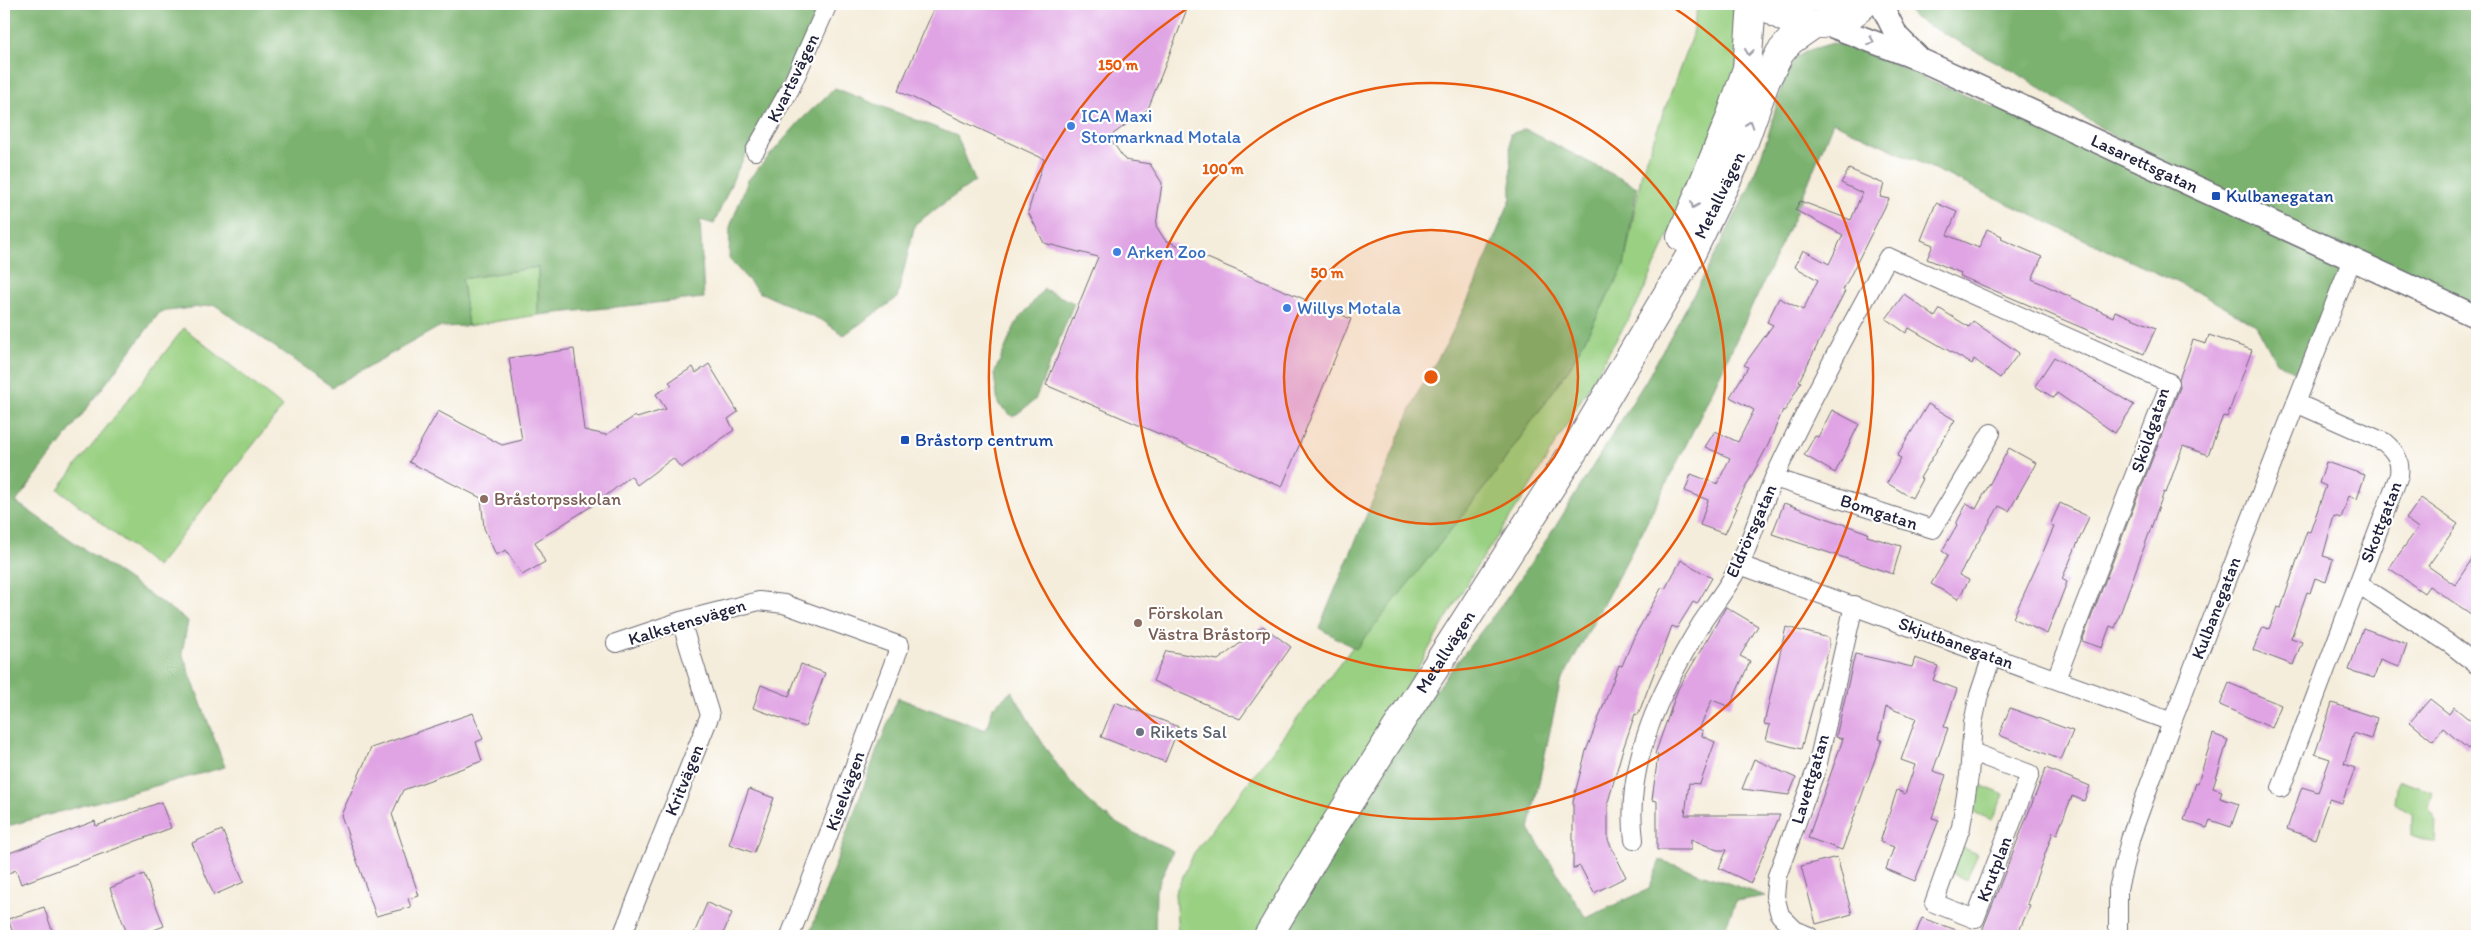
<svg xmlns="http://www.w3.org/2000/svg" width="2481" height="940" font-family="Itim,sans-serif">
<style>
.green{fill:#9ad082;stroke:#5e795e}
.forest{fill:#7bb270;stroke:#4e6a56}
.building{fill:#e0a4e4}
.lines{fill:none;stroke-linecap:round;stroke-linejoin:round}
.minor-casing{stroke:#6c6973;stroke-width:20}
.tertiary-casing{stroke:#6c6973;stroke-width:25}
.primary-casing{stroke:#6c6973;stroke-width:30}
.minor{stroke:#fff;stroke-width:18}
.tertiary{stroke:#fff;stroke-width:22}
.primary{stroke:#fff;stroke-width:28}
.oneway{stroke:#9c9ca7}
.ring{fill:none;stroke:#e8590c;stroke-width:2.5}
.shop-dot{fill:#3f7fe0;stroke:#fff;stroke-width:2}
.transit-dot{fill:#1a4fb4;stroke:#fff;stroke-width:2}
.education-dot{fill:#8d6e63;stroke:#fff;stroke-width:2}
.worship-dot{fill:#6b7280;stroke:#fff;stroke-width:2}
.labels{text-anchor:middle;stroke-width:4.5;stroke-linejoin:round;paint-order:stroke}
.street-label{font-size:18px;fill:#22223b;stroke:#fff}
.shop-label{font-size:18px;fill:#366cbe;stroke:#fff;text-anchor:start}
.transit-label{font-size:18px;fill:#164399;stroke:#fff;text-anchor:start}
.education-label{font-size:18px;fill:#785e54;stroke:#fff;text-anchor:start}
.worship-label{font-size:18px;fill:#5b616d;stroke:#fff;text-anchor:start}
.centre{fill:#e8590c;stroke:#fff;stroke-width:2.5}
.ring-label{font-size:15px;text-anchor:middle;font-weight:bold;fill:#e8590c;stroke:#fff;stroke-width:4.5;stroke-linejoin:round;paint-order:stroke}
</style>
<rect width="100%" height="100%" fill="#fff"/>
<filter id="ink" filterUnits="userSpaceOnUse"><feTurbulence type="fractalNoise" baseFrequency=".02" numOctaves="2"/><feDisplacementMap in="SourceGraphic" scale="10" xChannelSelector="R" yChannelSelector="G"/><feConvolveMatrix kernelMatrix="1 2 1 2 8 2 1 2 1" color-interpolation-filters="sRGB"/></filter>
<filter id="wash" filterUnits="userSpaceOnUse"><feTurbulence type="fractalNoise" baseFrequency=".0096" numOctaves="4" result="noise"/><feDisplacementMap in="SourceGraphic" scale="20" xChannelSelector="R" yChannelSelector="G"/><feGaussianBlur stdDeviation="1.12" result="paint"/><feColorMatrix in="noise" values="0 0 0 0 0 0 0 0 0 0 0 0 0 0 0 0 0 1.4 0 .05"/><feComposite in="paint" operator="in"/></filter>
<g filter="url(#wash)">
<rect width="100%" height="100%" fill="#f5eddb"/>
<g class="green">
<polygon points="1698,4 1738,4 1741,23 1737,71 1682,206 1639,301 1524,497 1474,571 1315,845 1266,936 1178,936 1175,893 1194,853 1355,644 1489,482 1570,367 1624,266 1642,171 1691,38"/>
<polygon points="538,267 538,315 468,326 461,279"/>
<polygon points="184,328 283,407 157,567 58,489"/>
<polygon points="2398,780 2433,792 2429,807 2436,821 2435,843 2412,835 2412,815 2395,803"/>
<polygon points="1978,784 2004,795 1992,820 1966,809"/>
<polygon points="1959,846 1978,854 1966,880 1948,871"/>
</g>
<g class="forest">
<polygon points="4,4 824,4 735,175 714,224 700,220 704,298 538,315 538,267 462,279 468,326 439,327 332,387 215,305 160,312 16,502 188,621 182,653 225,767 4,827"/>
<polygon points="1906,4 2477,4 2477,317 2352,260 2296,372 2276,362 2256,325 2197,292 1833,122 1795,215 1698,421 1640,536 1560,684 1529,829 1586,918 1649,889 1660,860 1766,896 1736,901 1722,936 1266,936 1315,845 1507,598 1557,524 1648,377 1712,261 1750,186 1768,136 1781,88 1795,58 1809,50 1833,43 1859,47 1928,80 1987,104 2178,178 2017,73 1913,17"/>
<polygon points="835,88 957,136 975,181 915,224 897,298 844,335 823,321 759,292 729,259 730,227 748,180 801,120"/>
<polygon points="1525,129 1637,187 1624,266 1570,367 1489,482 1356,649 1319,628 1419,390 1447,343 1475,285 1511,198 1510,134"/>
<polygon points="1044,289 1074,303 1035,400 1013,417 998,404 994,374 1016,323"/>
<path d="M1012 691C1038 737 1065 786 1109 818 1127 832 1152 840 1173 851L1156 890 1155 936H824L810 933 876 753 898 698 986 730 993 707Z"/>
</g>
<g id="blocks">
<g class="building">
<polygon points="936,4 1189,4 1148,109 1109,137 1125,160 1150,164 1162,183 1156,226 1165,240 1351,319 1282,487 1046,385 1098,257 1044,243 1028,212 1044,159 898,91"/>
<polygon points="1849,169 1884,184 1880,197 1889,199 1843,290 1845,291 1799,381 1801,382 1785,411 1783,410 1768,445 1735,507 1737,508 1725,534 1700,525 1708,500 1685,491 1691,474 1717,484 1730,458 1705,447 1715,431 1738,442 1754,410 1730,397 1748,367 1744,365 1773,325 1767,322 1779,298 1803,310 1818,280 1795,267 1803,250 1829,264 1843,235 1795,210 1800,201 1851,220 1862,193 1841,183"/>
<polygon points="1936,203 1957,212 1947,235 1979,248 1987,229 2002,236 2001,239 2042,257 2032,279 2113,317 2115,311 2156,328 2144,354 1960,276 1961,273 1927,259 1933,245 1921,240"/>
<polygon points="1904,294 1935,317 1940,309 1969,327 1973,321 2019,353 2000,378 1974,359 1972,364 1909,328 1906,333 1886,319"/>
<polygon points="2209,335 2252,350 2227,417 2223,416 2208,455 2183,446 2166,493 2164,492 2115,628 2110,626 2102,648 2082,641 2180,387 2179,379 2193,340 2206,344"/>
<polygon points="574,349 584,430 606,435 635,416 637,418 666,409 656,394 672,385 669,382 693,367 696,373 709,364 738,412 728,419 734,430 681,468 673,458 637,485 631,476 598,502 535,542 545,562 522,575 506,550 496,555 484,528 481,498 409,462 438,411 502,445 522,440 509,358"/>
<polygon points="2054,357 2134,405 2115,433 2057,393 2054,398 2035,386"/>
<polygon points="1928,404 1955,420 1920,478 1922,479 1912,498 1887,483 1901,458 1897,456"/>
<polygon points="1832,410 1859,424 1835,473 1804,455 1815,436 1818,437"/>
<polygon points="2009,448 2036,463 2009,511 1999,506 1959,575 1969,580 1958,599 1931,584 1948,555 1942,551 1957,525 1956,524 1967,503 1976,509"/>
<polygon points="2326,462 2365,475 2357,499 2349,496 2341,518 2334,516 2323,556 2333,559 2326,582 2315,578 2310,593 2307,592 2291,638 2302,642 2293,665 2253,650 2263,627 2269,629 2277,607 2281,608 2301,548 2307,531 2310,532 2326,486 2319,483"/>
<polygon points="2421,498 2458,524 2428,566 2455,585 2477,551 2477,618 2429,586 2424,593 2389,568 2418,528 2406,519"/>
<polygon points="1784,503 1868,533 1867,536 1901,546 1893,574 1772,534"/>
<polygon points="2060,503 2089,517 2062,579 2067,582 2047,634 2013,618 2039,561 2054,527 2050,525"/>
<polygon points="1681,560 1712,578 1697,604 1693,602 1677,628 1672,626 1638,715 1635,714 1622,752 1608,802 1608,840 1626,877 1594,893 1580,866 1573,869 1573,801 1586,751 1619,665 1622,666 1634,637 1662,587 1665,589"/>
<polygon points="1726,607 1758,626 1740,656 1750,661 1730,707 1712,700 1699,729 1703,731 1702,736 1715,742 1700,784 1689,783 1685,815 1780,815 1751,883 1719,868 1727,850 1717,850 1691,839 1691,850 1657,850 1657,801 1652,800 1658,755 1655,754 1678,689"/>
<polygon points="1263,626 1291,647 1240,719 1153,681 1166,651 1218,660"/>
<polygon points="1786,627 1829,638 1829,648 1801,749 1766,740 1770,725 1764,724"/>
<polygon points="2363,628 2407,644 2399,667 2380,660 2374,678 2349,670"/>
<polygon points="1855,654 1912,667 1915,658 1938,666 1933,680 1957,689 1944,727 1948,728 1933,771 1946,775 1932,818 1939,820 1915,881 1886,869 1894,847 1880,842 1897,790 1905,794 1915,765 1901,760 1916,718 1886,707 1879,739 1882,740 1842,850 1808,838 1843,739 1836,737"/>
<polygon points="801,664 825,673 805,727 753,708 761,685 789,696"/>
<polygon points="2229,683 2281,705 2272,728 2220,705"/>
<polygon points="2430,699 2449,714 2454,707 2477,726 2477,738 2468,749 2443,728 2433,741 2410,722"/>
<polygon points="1115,702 1179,727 1165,762 1101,737"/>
<polygon points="2332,703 2377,718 2371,739 2354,733 2344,764 2355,768 2342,803 2329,799 2315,839 2287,829 2302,787 2318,792 2330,759 2315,754"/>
<polygon points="2010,708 2073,731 2061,760 1999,735"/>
<polygon points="473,713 483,739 476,742 482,761 403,790 392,814 419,896 408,899 411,907 376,916 341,815 371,748"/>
<polygon points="2213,734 2228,740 2213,788 2222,791 2220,798 2239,804 2231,827 2210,820 2207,828 2184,820 2196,783 2198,783"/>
<polygon points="1754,759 1796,778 1789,795 1742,789"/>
<polygon points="2046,768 2090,786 2084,801 2072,796 2057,834 2053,832 2027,904 2030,905 2017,936 1980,936"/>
<polygon points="749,789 774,798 754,853 729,844"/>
<polygon points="161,802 171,828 21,884 16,870 4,875 4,855 95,821 96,826"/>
<polygon points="222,830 244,882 214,895 192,843"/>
<polygon points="1837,857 1852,914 1816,924 1801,866"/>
<polygon points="144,874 164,926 139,936 128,936 110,888"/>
<polygon points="707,903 732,913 722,936 693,936"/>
<polygon points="44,907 54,936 14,936 8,919"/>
<polygon points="1922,918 1968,934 1968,936 1915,936"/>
</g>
</g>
</g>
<g filter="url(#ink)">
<use href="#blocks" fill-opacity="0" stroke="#6c6973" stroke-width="1"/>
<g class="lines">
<defs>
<g id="minor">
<polyline points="755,151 790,89 828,4"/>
<polyline points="1774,478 1933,529 1991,433"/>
<polyline points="1740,565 2172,722"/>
<polyline points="2358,584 2450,644 2477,665"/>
<polyline points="616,643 681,621 759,601 784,604 900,646 790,936"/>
<polyline points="1972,752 2030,774 1975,919 1934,903 1961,827 1969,776 1973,723 1979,695 1992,656"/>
<path d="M2281 788 2399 475C2401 460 2395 451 2384 442L2296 403"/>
<path d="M1634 840C1624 763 1662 688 1701 624 1714 604 1730 585 1740 564 1753 535 1762 504 1775 476 1810 401 1849 329 1888 257L2170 383 2056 679"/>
<polyline points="622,936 710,715 681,621"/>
<polyline points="1809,936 1795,930 1780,915 1775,896 1777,876 1817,767 1854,605"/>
<polyline points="2118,936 2118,889 2131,836 2172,722 2352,259"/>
</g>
<g id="tertiary">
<polyline points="1881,4 1897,36 1917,56"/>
<path id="s1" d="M1826 24 1921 60 2477 317"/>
</g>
<g id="primary">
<path d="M1765 4C1793 31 1837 31 1864 4"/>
<polyline points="1681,237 1729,121 1747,68 1752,4"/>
<path id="s2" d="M1268 936 1323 843 1582 438 1690 256 1740 153 1766 80 1780 53 1790 41 1813 25"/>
</g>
</defs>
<use href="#minor" class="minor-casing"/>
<use href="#tertiary" class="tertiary-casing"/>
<use href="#primary" class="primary-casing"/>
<use href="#minor" class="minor"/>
<use href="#tertiary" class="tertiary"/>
<use href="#primary" class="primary"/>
</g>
<defs><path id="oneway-chevron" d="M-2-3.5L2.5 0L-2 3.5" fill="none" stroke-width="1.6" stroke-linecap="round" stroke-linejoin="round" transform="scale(1.25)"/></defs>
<g class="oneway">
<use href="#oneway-chevron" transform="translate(1871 41) rotate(22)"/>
<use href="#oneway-chevron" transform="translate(1749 52) rotate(98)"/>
<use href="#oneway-chevron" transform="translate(1750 124) rotate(-71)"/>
<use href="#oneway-chevron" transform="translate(1694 205) rotate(113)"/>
</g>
</g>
<circle cx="1431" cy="377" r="147" fill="#e8590c" fill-opacity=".12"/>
<g class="ring">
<circle cx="1431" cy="377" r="147"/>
<circle cx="1431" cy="377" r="294"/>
<path d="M1668 4A442 442 0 1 1 1194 4"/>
</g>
<g class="shop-dot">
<circle cx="1071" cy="126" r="5"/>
<circle cx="1117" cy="252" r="5"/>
<circle cx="1287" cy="308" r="5"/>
</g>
<g class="transit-dot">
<rect x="2211" y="191" width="10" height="10" rx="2.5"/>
<rect x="900" y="435" width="10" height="10" rx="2.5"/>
</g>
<g class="education-dot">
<circle cx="484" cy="499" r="5"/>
<circle cx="1138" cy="623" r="5"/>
</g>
<circle class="worship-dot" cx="1140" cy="732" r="5"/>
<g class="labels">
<g class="street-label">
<text transform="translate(793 78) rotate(-64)" y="6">Kvartsvägen</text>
<text dy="6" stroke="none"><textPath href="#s1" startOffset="348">Lasarettsgatan</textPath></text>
<text dy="6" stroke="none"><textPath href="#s2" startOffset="868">Metallvägen</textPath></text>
<text transform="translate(2150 430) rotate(-72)" y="6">Sköldgatan</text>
<text transform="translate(1879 512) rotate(18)" y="6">Bomgatan</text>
<text transform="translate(2381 522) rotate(-69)" y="6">Skottgatan</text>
<text transform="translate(1751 531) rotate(-66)" y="6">Eldrörsgatan</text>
<text transform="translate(2216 608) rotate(-69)" y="6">Kulbanegatan</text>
<text transform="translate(687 622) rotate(-17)" y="6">Kalkstensvägen</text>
<text transform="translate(1956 643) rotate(20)" y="6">Skjutbanegatan</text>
<text dy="6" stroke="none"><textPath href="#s2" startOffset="335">Metallvägen</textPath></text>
<text transform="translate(1810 779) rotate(-73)" y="6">Lavettgatan</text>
<text transform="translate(684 780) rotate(-68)" y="6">Kritvägen</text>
<text transform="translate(845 791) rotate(-70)" y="6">Kiselvägen</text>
<text transform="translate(1994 869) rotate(-69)" y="6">Krutplan</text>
</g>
<g class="shop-label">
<text x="1081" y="122">ICA Maxi<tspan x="1081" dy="21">Stormarknad Motala</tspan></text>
<text x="1127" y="258">Arken Zoo</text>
<text x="1297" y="314">Willys Motala</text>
</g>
<g class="transit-label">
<text x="2226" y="202">Kulbanegatan</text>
<text x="915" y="446">Bråstorp centrum</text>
</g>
<g class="education-label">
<text x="494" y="505">Bråstorpsskolan</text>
<text x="1148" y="619">Förskolan<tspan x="1148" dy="21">Västra Bråstorp</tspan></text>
</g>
<g class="worship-label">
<text x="1150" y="738">Rikets Sal</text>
</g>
</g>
<circle cx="1431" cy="377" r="8" class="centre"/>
<g class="ring-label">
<text x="1118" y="70">150 m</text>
<text x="1223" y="174">100 m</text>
<text x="1327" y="278">50 m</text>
</g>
<rect width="2481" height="940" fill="none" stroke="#fff" stroke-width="20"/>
</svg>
